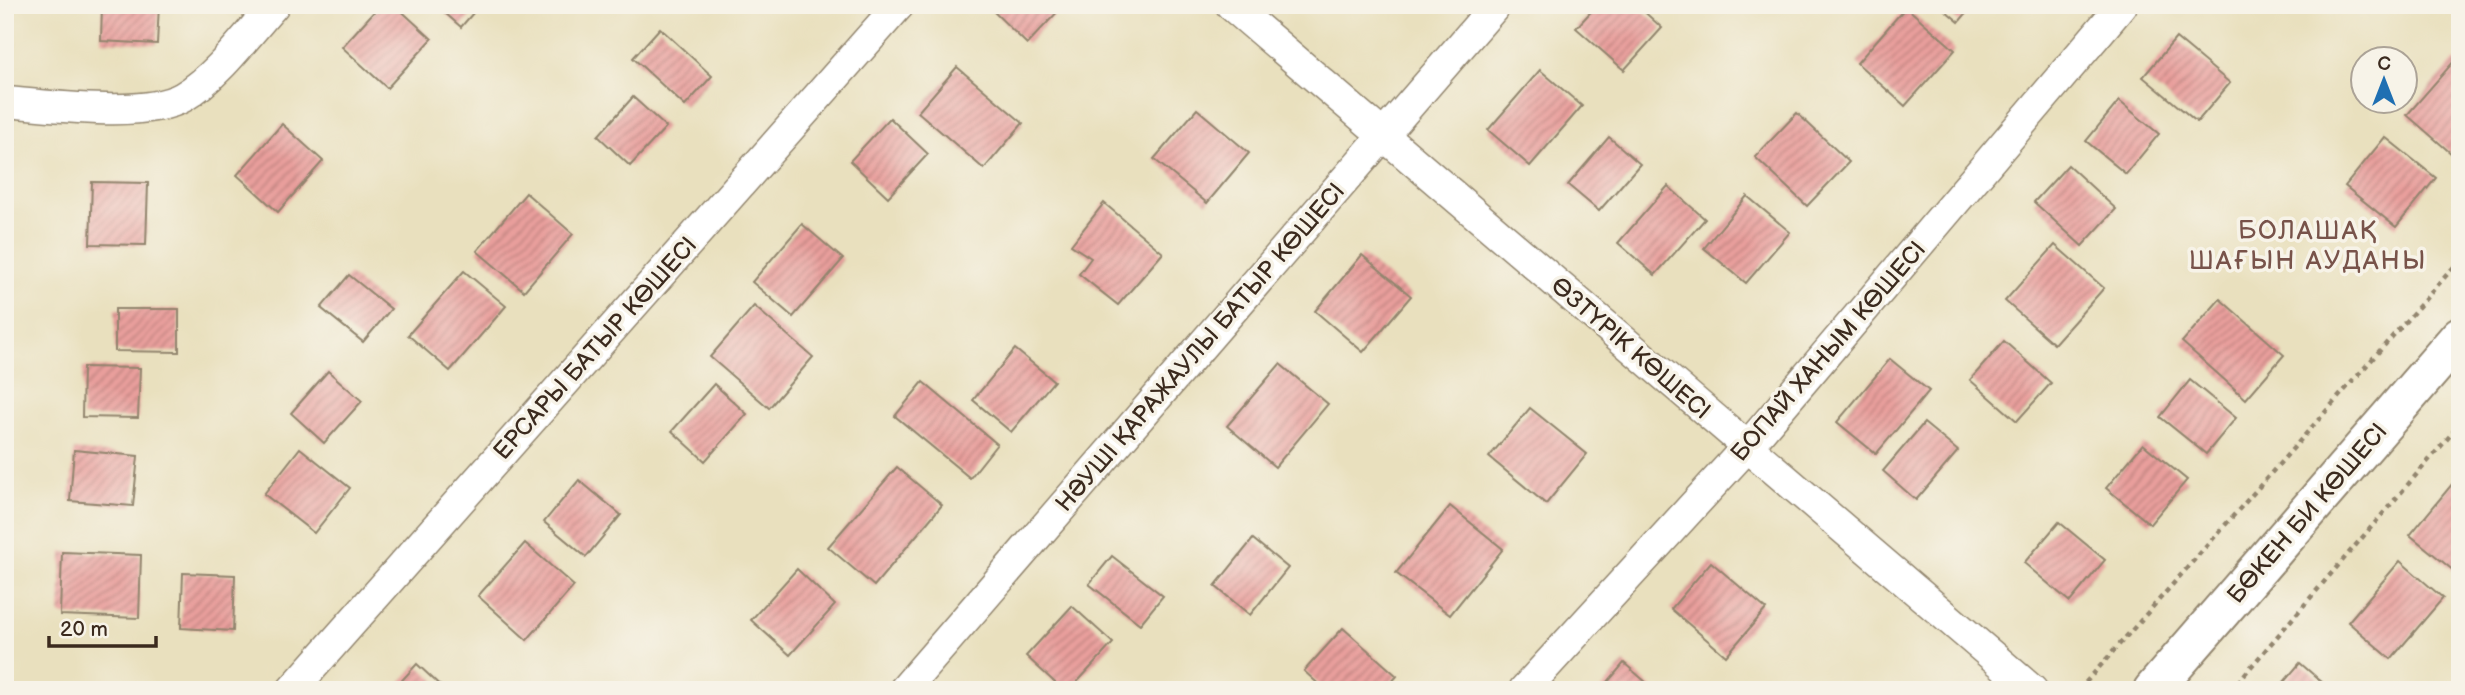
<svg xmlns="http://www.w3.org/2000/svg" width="2465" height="695" font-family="'Balsamiq Sans',sans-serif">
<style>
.building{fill:url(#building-hatch)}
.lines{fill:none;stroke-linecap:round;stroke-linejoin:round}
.minor-casing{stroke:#92856e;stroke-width:33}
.tertiary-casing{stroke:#92856e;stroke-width:42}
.path{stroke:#92856e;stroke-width:4.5;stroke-dasharray:5 5;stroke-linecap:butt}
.minor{stroke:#fff;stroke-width:30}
.tertiary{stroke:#fff;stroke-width:38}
.labels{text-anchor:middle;stroke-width:7;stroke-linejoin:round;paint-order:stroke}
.street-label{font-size:24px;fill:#3b2a1e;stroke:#f7f3e8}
.neighbourhood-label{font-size:26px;letter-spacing:2px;fill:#78534a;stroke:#f7f3e8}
</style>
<defs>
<pattern id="building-hatch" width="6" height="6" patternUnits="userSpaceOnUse" patternTransform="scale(1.75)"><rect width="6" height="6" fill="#e99f9c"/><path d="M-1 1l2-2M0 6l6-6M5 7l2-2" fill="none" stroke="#be827f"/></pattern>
</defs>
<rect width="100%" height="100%" fill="#f7f3e8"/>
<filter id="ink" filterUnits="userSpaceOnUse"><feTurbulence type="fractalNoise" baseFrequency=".0143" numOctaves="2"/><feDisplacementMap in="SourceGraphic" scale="14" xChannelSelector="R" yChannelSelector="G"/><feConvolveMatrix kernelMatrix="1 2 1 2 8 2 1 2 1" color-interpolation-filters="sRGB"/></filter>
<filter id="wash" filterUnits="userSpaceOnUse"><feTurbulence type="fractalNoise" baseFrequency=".00686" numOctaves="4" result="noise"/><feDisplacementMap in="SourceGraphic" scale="28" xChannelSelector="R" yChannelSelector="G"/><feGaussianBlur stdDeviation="1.57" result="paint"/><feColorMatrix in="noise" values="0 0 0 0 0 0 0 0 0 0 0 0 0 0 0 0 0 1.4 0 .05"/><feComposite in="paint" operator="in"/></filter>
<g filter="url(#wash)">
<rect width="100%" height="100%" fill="#e9e0be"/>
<g id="blocks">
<g class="building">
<polygon points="102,5 159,5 157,44 101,41"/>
<polygon points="380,5 395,5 432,39 387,88 342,47"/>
<polygon points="436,5 480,5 461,27"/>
<polygon points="987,5 1064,5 1027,44"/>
<polygon points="1597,5 1637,5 1662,28 1624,70 1576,28"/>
<polygon points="1939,5 1973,5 1959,22"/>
<polygon points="1906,7 1955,50 1905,106 1857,63"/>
<polygon points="660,28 712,76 685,106 633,58"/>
<polygon points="2176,38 2230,83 2197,122 2143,77"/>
<polygon points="2455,60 2460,63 2460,161 2407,115"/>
<polygon points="957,67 1023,123 984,169 918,112"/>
<polygon points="1540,70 1582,106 1530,166 1488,130"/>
<polygon points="633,97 666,127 630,166 598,136"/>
<polygon points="2119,101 2159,134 2126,174 2086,141"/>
<polygon points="1197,109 1249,153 1207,203 1154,159"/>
<polygon points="1797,113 1849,162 1807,206 1755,157"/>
<polygon points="890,118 928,154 888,197 850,161"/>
<polygon points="282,124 323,161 278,212 237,175"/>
<polygon points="1609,137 1640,164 1599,211 1568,185"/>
<polygon points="2385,137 2436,178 2396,227 2345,186"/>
<polygon points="2068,165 2116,209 2082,246 2034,202"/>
<polygon points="92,182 148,183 146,245 90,244"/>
<polygon points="1668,186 1705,219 1655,275 1618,243"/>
<polygon points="526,193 573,234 524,291 477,251"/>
<polygon points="1747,196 1790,232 1746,283 1704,248"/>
<polygon points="1104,203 1163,253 1118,305 1079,274 1091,258 1071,245"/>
<polygon points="802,224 843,259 793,317 752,282"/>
<polygon points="2055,245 2104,288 2054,344 2005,301"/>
<polygon points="1362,255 1411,296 1363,352 1315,311"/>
<polygon points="464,271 506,306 450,371 408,335"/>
<polygon points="349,275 391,309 363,342 321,308"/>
<polygon points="2220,299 2284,355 2246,399 2182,342"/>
<polygon points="754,306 813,357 769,408 710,357"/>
<polygon points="115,309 179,309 179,352 115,351"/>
<polygon points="2004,341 2051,383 2017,421 1970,380"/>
<polygon points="1015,349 1054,381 1011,432 973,400"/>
<polygon points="1890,359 1929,391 1876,454 1837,422"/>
<polygon points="1280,364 1328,404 1275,467 1227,426"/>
<polygon points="83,367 140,368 138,418 82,417"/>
<polygon points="328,371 362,401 324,443 291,413"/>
<polygon points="2190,380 2236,418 2206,454 2160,417"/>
<polygon points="923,382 997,444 970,478 895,416"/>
<polygon points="714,384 747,414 705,461 672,431"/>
<polygon points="1530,408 1587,454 1546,504 1489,457"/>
<polygon points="1924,423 1958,451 1916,500 1883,471"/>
<polygon points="2143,444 2187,480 2150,524 2106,488"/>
<polygon points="300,448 350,488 314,533 264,494"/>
<polygon points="74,450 138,456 133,506 70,501"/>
<polygon points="897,467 942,505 874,586 828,547"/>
<polygon points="2458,477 2460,479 2460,576 2410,535"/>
<polygon points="579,480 621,515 586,557 544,522"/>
<polygon points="1450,506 1503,549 1450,615 1396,573"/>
<polygon points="2059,522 2105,560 2070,602 2024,563"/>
<polygon points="1253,539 1288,568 1250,615 1215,586"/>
<polygon points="525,543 574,586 527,640 478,596"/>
<polygon points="62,552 141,555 139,618 60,615"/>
<polygon points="1112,556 1163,596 1140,624 1089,584"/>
<polygon points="2400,561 2443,598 2391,659 2348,622"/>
<polygon points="1711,562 1766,609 1726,656 1671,609"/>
<polygon points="797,569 835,605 790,655 751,620"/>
<polygon points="183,573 235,575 233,631 181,628"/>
<polygon points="1072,606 1113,643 1070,690 1063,690 1026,656"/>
<polygon points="1343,628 1397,676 1385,690 1325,690 1304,671"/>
<polygon points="1624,663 1655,690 1601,690"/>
<polygon points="2300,663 2331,690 2277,690"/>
<polygon points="417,664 445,690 393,690"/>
</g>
</g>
</g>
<g filter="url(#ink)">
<use href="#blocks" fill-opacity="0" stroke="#92856e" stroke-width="2"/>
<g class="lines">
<defs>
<g id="minor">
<polyline points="1231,5 2032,690"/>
<path d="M5 102C49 105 145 119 183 97 217 77 247 35 274 5"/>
<polyline points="292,690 899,5"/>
<polyline points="904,690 1496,5"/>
<polyline points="1524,690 1747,447 2122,5"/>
</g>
<polyline id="tertiary" points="2153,690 2460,336"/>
</defs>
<use href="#minor" class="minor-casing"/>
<use href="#tertiary" class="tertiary-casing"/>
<g class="path">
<polyline points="2079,690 2460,260"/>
<polyline points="2231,690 2460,424"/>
</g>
<use href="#minor" class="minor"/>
<use href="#tertiary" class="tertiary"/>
</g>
</g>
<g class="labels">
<g class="street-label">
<text transform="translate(1200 347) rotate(-49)" y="8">НӘУШІ ҚАРАЖАУЛЫ БАТЫР КӨШЕСІ</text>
<text transform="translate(595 348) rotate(-48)" y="8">ЕРСАРЫ БАТЫР КӨШЕСІ</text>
<text transform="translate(1631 348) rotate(41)" y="8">ӨЗТҮРІК КӨШЕСІ</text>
<text transform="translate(1828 351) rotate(-49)" y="8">БОПАЙ ХАНЫМ КӨШЕСІ</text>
<text transform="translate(2307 513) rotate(-49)" y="8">БӨКЕН БИ КӨШЕСІ</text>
</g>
<g class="neighbourhood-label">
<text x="2308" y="239">БОЛАШАҚ<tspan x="2308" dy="30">ШАҒЫН АУДАНЫ</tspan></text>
</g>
</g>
<rect width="2465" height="695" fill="none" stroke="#f7f3e8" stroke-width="28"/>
<g transform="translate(2384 80)"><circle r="33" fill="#f7f3e8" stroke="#aca397" stroke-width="2"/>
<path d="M0-5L12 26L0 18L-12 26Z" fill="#1f6fb2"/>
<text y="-10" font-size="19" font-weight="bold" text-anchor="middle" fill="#3b2a1e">С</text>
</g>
<path d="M49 636v10h107v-10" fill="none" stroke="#3b2a1e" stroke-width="3.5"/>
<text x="60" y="636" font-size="21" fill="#3b2a1e" stroke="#f7f3e8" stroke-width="5" paint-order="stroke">20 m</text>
</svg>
